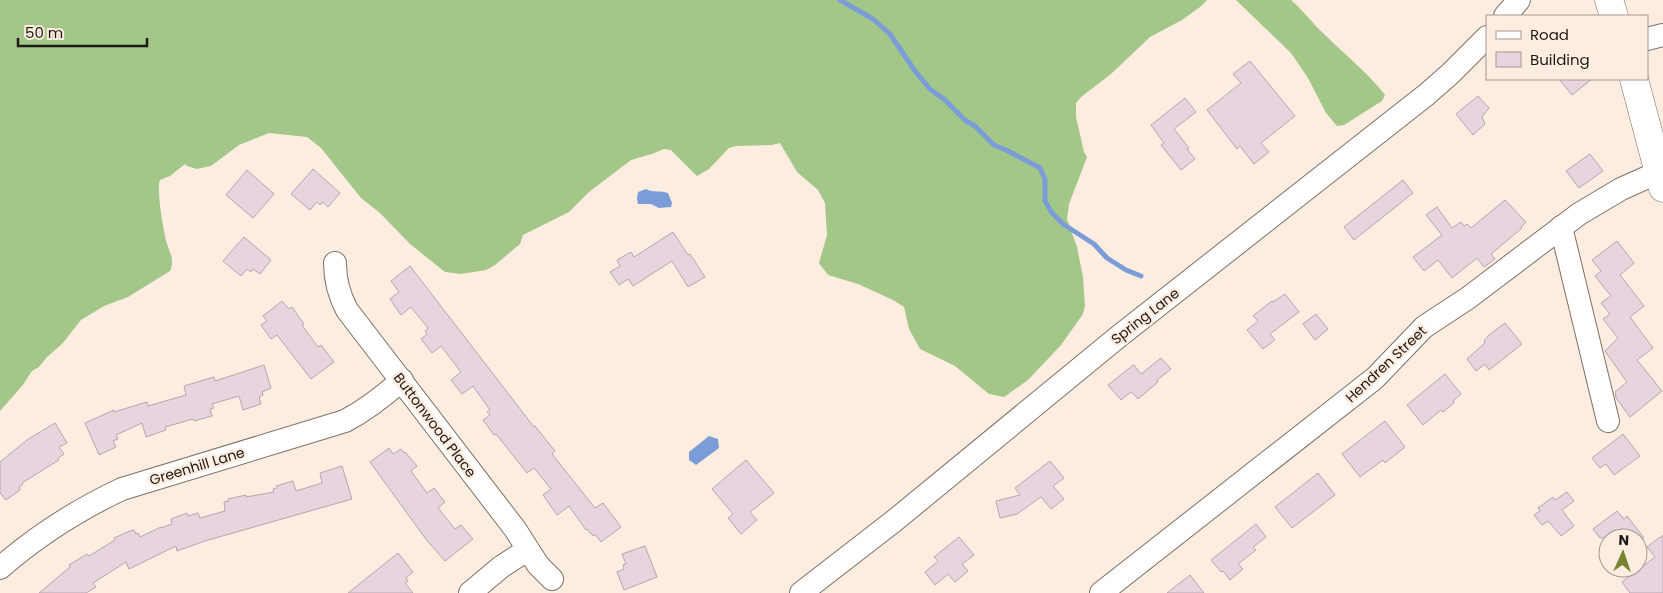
<svg xmlns="http://www.w3.org/2000/svg" width="1663" height="593" font-family="Poppins,sans-serif">
<style>
.forest{fill:#a3c788}
.water{fill:#7b9dd7}
.lines{fill:none;stroke-linecap:round;stroke-linejoin:round}
.stream{stroke:#7b9dd7;stroke-width:5}
.building{fill:#e6d4df;stroke:#b6a5af}
.minor-casing{stroke:#7d7065;stroke-width:24}
.major-casing{stroke:#7d7065;stroke-width:29}
.minor{stroke:#fff;stroke-width:22}
.major{stroke:#fff;stroke-width:28}
.labels{text-anchor:middle;stroke-width:5;stroke-linejoin:round;paint-order:stroke}
.street-label{font-size:14px;fill:#1f1915;stroke:#fcede0}
</style>
<rect width="100%" height="100%" fill="#fcede0"/>
<g class="forest">
<path d="M0 0H1207L1200 7 1182 20 1150 37 1111 74 1081 97 1076 103V117L1084 152 1087 157 1069 204 1067 219 1077 247 1083 277 1085 306 1083 314 1061 345 1028 380 1004 397 989 394 955 366 920 349 909 329 904 307 893 300 858 284 828 275 819 263 827 235 825 203 818 190 797 172 780 143 772 145 736 146 729 148 709 169 697 176 671 150 664 149 652 154 631 160 589 192 569 212 523 235 520 244 495 265 486 270 461 274 445 272 410 244 380 213 361 198 321 148 307 137 269 133 239 145 211 166 197 169 187 166 185 164 170 176 160 180C156 189 164 234 167 244 170 253 175 261 170 271L128 297 104 306 81 320 62 344 47 357 39 367 32 371 22 386 0 411Z"/>
<path d="M1236 0H1291C1303 10 1312 23 1324 34 1344 54 1367 72 1385 95L1382 101 1344 125 1337 126 1326 113 1308 78 1291 53Z"/>
</g>
<g class="water">
<path d="M646 189C653 193 661 190 668 193L672 203 671 207 659 208 651 204H638L637 198 638 192Z"/>
<polygon points="709,436 718,439 719,448 696,465 689,460 689,452"/>
</g>
<g class="lines">
<polyline class="stream" points="840,0 873,19 890,34 915,71 931,90 944,99 966,121 975,126 994,145 1008,151 1040,168 1045,179 1045,201 1052,213 1063,224 1094,244 1107,258 1126,270 1141,276"/>
</g>
<g class="building">
<polygon points="1250,61 1295,116 1261,143 1269,152 1254,164 1240,146 1237,149 1207,110 1241,83 1233,74"/>
<polygon points="1559,79 1592,79 1572,95"/>
<polygon points="1478,96 1489,108 1482,117 1485,124 1473,135 1456,114"/>
<polygon points="1185,98 1196,112 1174,129 1189,148 1187,149 1195,159 1181,170 1161,145 1164,143 1151,125"/>
<polygon points="1590,154 1603,171 1579,188 1566,171"/>
<polygon points="313,169 340,193 328,207 322,202 320,205 317,202 310,210 291,194"/>
<polygon points="247,170 274,194 253,218 226,195"/>
<polygon points="1403,180 1413,193 1354,240 1344,227"/>
<polygon points="1505,200 1526,222 1521,227 1522,228 1491,254 1495,259 1484,267 1477,258 1452,278 1438,260 1424,271 1413,257 1442,235 1426,215 1437,207 1452,228 1461,222 1464,226 1467,224 1471,228"/>
<polygon points="673,232 688,255 690,254 705,277 688,287 672,261 633,286 628,279 619,285 610,272 620,266 617,260 631,252 634,257"/>
<polygon points="244,237 271,260 260,274 253,269 251,272 247,269 241,276 223,261"/>
<polygon points="1617,241 1634,263 1620,275 1644,306 1630,317 1653,348 1637,360 1662,391 1630,417 1616,398 1615,392 1627,382 1605,351 1618,338 1603,319 1610,314 1601,303 1611,296 1595,276 1601,271 1592,260"/>
<polygon points="410,266 534,427 535,426 555,451 552,454 595,508 603,503 621,527 601,542 595,534 593,536 587,529 586,530 569,506 557,515 543,495 551,489 534,468 527,473 496,434 494,435 483,420 490,415 487,412 490,410 473,386 462,394 451,380 461,372 441,346 432,353 421,339 427,334 425,331 428,328 411,307 401,315 390,299 399,292 391,281"/>
<polygon points="1285,294 1299,312 1270,334 1275,340 1263,349 1247,330 1258,321 1253,316 1272,301 1273,302"/>
<polygon points="282,301 289,309 292,307 304,324 302,325 318,347 321,345 334,362 311,379 277,335 271,339 261,325 267,321 263,316"/>
<polygon points="1316,314 1328,329 1315,340 1303,324"/>
<polygon points="1505,323 1522,344 1489,370 1485,364 1476,371 1467,359 1485,343 1484,341 1489,335"/>
<polygon points="1161,358 1171,369 1157,380 1158,382 1138,399 1131,392 1121,400 1108,385 1132,366 1134,365 1141,374"/>
<polygon points="264,365 271,388 262,392 263,395 259,397 261,404 243,410 239,396 212,404 214,408 210,409 212,416 194,421 193,419 165,427 166,430 146,437 142,423 116,435 118,439 113,441 116,447 99,455 85,423 114,410 114,412 147,402 148,406 186,395 184,386 214,377 215,381"/>
<polygon points="1445,374 1461,394 1453,401 1454,403 1443,412 1441,410 1423,425 1407,405"/>
<polygon points="1385,421 1405,447 1385,463 1383,460 1360,477 1342,454"/>
<polygon points="55,423 67,443 59,447 64,454 58,458 59,460 22,483 23,484 19,487 20,490 6,500 0,493 0,462 27,440"/>
<polygon points="1623,434 1640,456 1614,475 1606,464 1600,468 1592,458"/>
<polygon points="389,448 393,454 401,449 404,453 405,452 417,466 411,471 427,493 434,488 445,502 438,508 455,529 461,525 473,539 445,561 425,538 370,462"/>
<polygon points="746,460 774,493 750,512 757,520 741,534 728,518 733,514 712,489"/>
<polygon points="1050,461 1064,478 1053,486 1064,499 1051,509 1041,497 1017,514 1000,518 996,501 1020,495 1015,488"/>
<polygon points="342,466 352,499 205,541 177,551 176,546 129,569 126,562 93,583 96,587 86,593 39,593 70,567 69,565 87,554 89,556 115,540 114,538 130,531 134,530 136,534 138,533 140,537 161,527 161,528 172,524 171,519 187,513 188,516 198,513 200,518 225,511 224,502 229,501 228,499 246,495 246,497 274,492 273,489 277,488 276,486 293,481 296,491 322,483 320,473"/>
<polygon points="1318,473 1335,495 1292,528 1275,507"/>
<polygon points="1567,492 1574,501 1562,510 1574,526 1561,536 1548,521 1542,525 1534,515 1540,511 1538,508 1553,497 1555,500"/>
<polygon points="1617,511 1624,519 1627,516 1644,538 1600,538 1593,529"/>
<polygon points="1256,524 1266,537 1253,547 1256,550 1238,564 1243,569 1230,580 1223,571 1221,572 1211,560"/>
<polygon points="1663,535 1663,593 1630,593 1622,582 1655,557 1647,547"/>
<polygon points="959,537 974,555 962,564 968,571 955,582 948,574 935,585 925,572 938,561 934,557"/>
<polygon points="645,546 657,577 624,590 617,572 624,569 623,565 626,564 622,554"/>
<polygon points="398,553 413,572 406,578 408,581 405,583 413,593 348,593"/>
<polygon points="1190,575 1204,593 1167,593"/>
</g>
<g class="lines">
<defs>
<g id="minor">
<polyline points="1505,16 1519,0"/>
<polyline points="1647,39 1663,35"/>
<polyline points="1561,227 1608,421"/>
<path d="M335 263C335 281 339 295 347 310L515 529 538 565 552 579"/>
<path d="M0 568C38 535 77 510 122 489L345 421C366 410 384 396 402 380"/>
<polyline points="470,593 501,567 527,550"/>
<polyline points="801,593 894,521 1118,337 1426,95 1450,74 1487,37"/>
<polyline points="1101,593 1375,378 1424,327 1468,298 1579,214 1621,189 1659,172"/>
</g>
<g id="major">
<polyline points="1609,0 1614,16"/>
<polyline points="1634,79 1663,188"/>
</g>
</defs>
<use href="#minor" class="minor-casing"/>
<use href="#major" class="major-casing"/>
<use href="#minor" class="minor"/>
<use href="#major" class="major"/>
</g>
<g class="labels">
<g class="street-label">
<text transform="translate(1145 316) rotate(-38)" y="5">Spring Lane</text>
<text transform="translate(1386 364) rotate(-43)" y="5">Hendren Street</text>
<text transform="translate(435 425) rotate(53)" y="5">Buttonwood Place</text>
<text transform="translate(197 466) rotate(-17)" y="5">Greenhill Lane</text>
</g>
</g>
<rect x="1486" y="15" width="162" height="65" fill="#fcede0" stroke="#a4988f"/>
<rect x="1496" y="31" width="25" height="8" fill="#ffffff" stroke="#a4988f"/>
<text x="1530" y="40" font-size="15" fill="#1f1915">Road</text>
<rect x="1496" y="52" width="25" height="15" fill="#e6d4df" stroke="#a4988f"/>
<text x="1530" y="65" font-size="15" fill="#1f1915">Building</text>
<g transform="translate(1623 553) rotate(3)"><circle r="24" fill="#fcede0" stroke="#a4988f"/>
<path d="M0-4L9 19L0 12L-9 19Z" fill="#798431"/>
<text y="-8" font-size="14" font-weight="bold" text-anchor="middle" fill="#1f1915">N</text>
</g>
<path d="M18 38v8h129v-8" fill="none" stroke="#1f1915" stroke-width="2.5"/>
<text x="25" y="38" font-size="15" fill="#1f1915" stroke="#fcede0" stroke-width="4" paint-order="stroke">50 m</text>
</svg>
